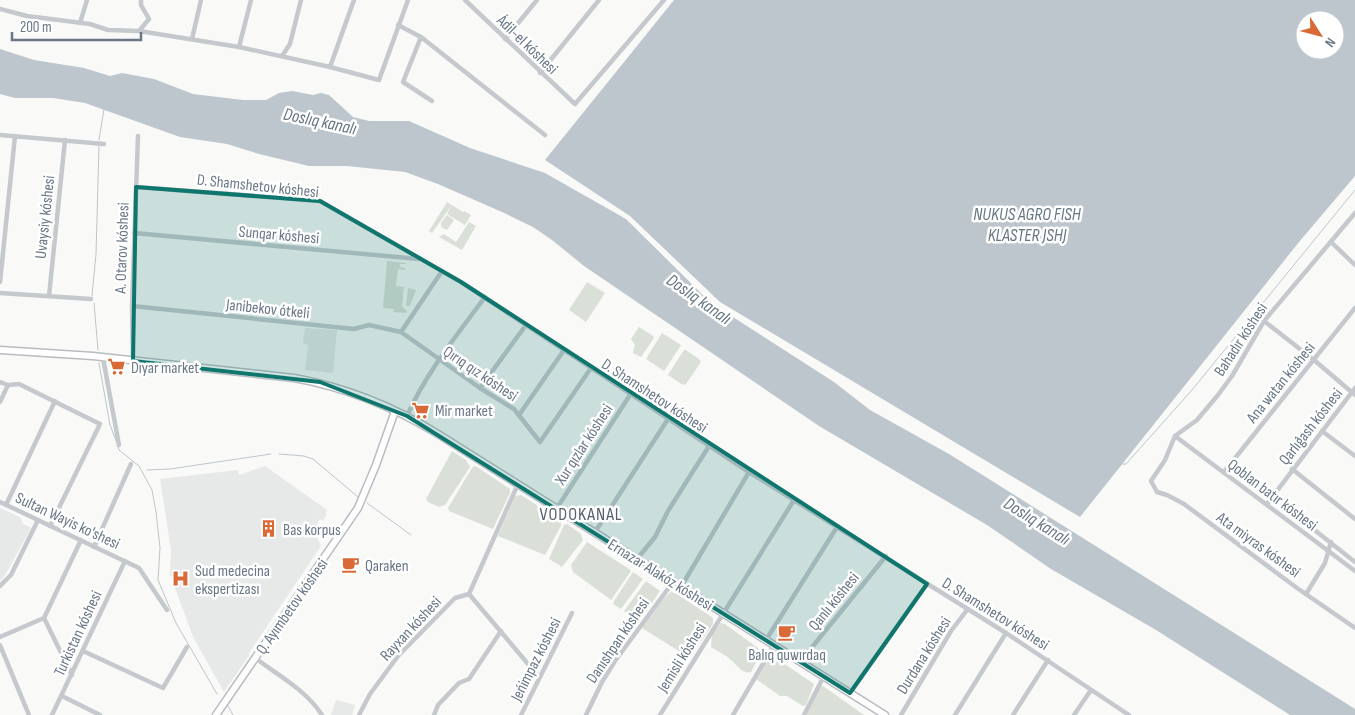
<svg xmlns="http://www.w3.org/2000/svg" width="1355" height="715" font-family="'Sofia Sans Condensed',sans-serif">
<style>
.built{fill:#e7e8e8}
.green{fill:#dae0d8}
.water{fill:#bdc6cc;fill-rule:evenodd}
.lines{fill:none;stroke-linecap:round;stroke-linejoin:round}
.stream{stroke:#bdc6cc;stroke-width:1}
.secondary-casing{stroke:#b8bcc0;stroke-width:9}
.street{stroke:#c5c8cc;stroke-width:4.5}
.secondary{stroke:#fff;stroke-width:6}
.marked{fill:#0f766e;fill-opacity:0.2;stroke:#0f766e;stroke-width:4;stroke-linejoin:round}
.labels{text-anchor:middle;stroke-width:5;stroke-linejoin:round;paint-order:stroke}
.street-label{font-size:16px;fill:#6a7786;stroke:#fff}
.poi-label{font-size:16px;fill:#6a7786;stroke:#fff;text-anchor:start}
.water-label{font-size:18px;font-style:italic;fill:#667781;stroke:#fff}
.neighbourhood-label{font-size:18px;letter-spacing:1px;fill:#57616b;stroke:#fff}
</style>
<rect width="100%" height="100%" fill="#f9f9f7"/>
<g class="built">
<polygon points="305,328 337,330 333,373 305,370 308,345 304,344 303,342"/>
<polygon points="265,466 327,510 325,513 327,514 323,521 320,519 317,523 320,526 315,532 321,546 255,644 249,653 250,654 224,692 193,637 170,574 171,550 160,479 238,470 239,475"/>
<polygon points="0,508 20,517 23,524 31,528 4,577 0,581"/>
<polygon points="336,700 355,705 352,715 331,715"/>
</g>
<g class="green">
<polygon points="447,202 452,205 432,233 429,231"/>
<polygon points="452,205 463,212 464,211 471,215 465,225 447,214"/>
<polygon points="447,215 454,220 447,230 441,227 441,223"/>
<polygon points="469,222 476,226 462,250 439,237 444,234 456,242"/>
<polygon points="387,261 406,263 406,264 400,264 400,267 405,268 405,270 398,269 396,286 404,287 402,306 407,311 406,313 393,312 394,309 383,308"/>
<polygon points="587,282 605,293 586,322 569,310"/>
<polygon points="408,288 416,290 410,306 406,306"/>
<polygon points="639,327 653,336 654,338 641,357 633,353 635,345 631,339"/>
<polygon points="662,333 681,345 664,371 646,359"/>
<polygon points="684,350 686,350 699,359 701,362 686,384 683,385 668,375"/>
<polygon points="655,393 672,403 665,414 648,403"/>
<polygon points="452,451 466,460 470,467 445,505 439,507 428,502 426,499"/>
<polygon points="474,466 477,467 510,489 510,493 493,529 449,511 448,508 472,468"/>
<polygon points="521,495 561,521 561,526 545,555 498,536 515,496"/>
<polygon points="567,524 581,534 583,540 562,567 549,559 564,525"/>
<polygon points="587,542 629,569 631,571 611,600 573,572 571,565"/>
<polygon points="633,572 643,579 621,609 613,604 614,601"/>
<polygon points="646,581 660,591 639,622 624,611"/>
<polygon points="671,592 677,594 713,618 713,624 690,658 642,628 664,598"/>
<path d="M721 623 725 624 762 651 751 672C742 674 738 666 732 661 726 655 717 651 711 647L712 634Z"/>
<polygon points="770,654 814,684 806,705 803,706 787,696 780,696 756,679"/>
<polygon points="823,686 864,715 805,715 820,687"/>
</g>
<g class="water">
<path d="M674 0H1355V176L1299 242 1080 517 720 302 630 216 545 160ZM1305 20H1335V50H1305Z"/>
<polygon points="0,49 34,60 84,68 110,76 122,73 154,79 193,94 243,100 266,100 279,93 292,91 313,95 321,93 329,95 353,117 369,121 409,121 470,148 545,173 626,219 711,303 834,382 870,410 949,454 1355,709 1355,715 1290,715 1156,630 1051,569 987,525 819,426 584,266 552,240 533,227 502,212 438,184 405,172 347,166 309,166 259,154 227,144 180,137 85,103 53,98 15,98 0,94"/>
</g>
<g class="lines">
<g class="stream">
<polyline points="99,140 104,109"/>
<polyline points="92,296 96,254 99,146"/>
<polyline points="94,303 98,350"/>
<polyline points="99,363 110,425 117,443"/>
<polyline points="118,447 119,450 139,466 152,490 156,512 160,548 158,580 176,623 217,694"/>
<polyline points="279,454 304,456 313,459 358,497"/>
<polyline points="1121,464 1126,464 1192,390 1355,190"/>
<polyline points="147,470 170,469 271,454"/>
<polyline points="367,503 411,535"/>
<polyline points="228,706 233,715"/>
</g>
<defs>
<g id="secondary">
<path d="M0 350 93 356 294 378C345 387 394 407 438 434L885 715"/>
<polyline points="216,715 358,508 376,465 395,411"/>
</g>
</defs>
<use href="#secondary" class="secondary-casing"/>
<g class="street">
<polyline points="465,0 575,104 664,0"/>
<polyline points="0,9 27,16 90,24 108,30 139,31 239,47 330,67 379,80 408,0"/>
<polyline points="80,23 87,0"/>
<polyline points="398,25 421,37 545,135"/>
<polyline points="139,31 149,19 141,5 141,0"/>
<polyline points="421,37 403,82 432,101"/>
<polyline points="192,39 201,0"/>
<polyline points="505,39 537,0"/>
<polyline points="239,47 251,0"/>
<polyline points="282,56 290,44 301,0"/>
<polyline points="330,67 354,0"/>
<polyline points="540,73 599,0"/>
<polyline points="0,135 104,144"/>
<polyline points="136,187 320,201 461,282 749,472 1006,633 1129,715"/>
<polyline points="1355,213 1264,321 1232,376 1218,395 1197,420 1175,436 1165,460 1151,481 1157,492 1167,495 1184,504 1297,588 1355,628"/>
<polyline points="134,233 419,259"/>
<polyline points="1331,242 1355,265"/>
<polyline points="0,282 15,136"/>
<polyline points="0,293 91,299"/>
<polyline points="49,296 65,140"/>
<polyline points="132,306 354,329 369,325 401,332 480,388 514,409 540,442 591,368"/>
<polyline points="1264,321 1314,360 1355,395"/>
<polyline points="401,332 442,271"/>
<polyline points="103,358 119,445"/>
<polyline points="133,361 132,306 138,136"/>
<polyline points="0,382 8,385 19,384 100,424 50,526"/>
<polyline points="480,388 526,325"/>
<polyline points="0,402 8,385"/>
<polyline points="519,415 564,350"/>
<path d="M407 416C426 373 457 335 485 297"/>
<polyline points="1322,431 1355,456"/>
<polyline points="1175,436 1355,571"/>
<polyline points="1292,469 1355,519"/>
<polyline points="1224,472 1355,308"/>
<polyline points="0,502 139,568 167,610"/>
<polyline points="1267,504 1355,388"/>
<polyline points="6,505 55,401"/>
<polyline points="557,508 630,395"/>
<polyline points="1312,528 1355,562"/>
<polyline points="595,532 668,419"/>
<polyline points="94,547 131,464"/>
<polyline points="637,559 655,537 668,511 709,446"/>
<polyline points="0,586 11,575 38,520"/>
<polyline points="681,587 749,472"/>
<polyline points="469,594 539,677"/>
<polyline points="1306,594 1325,563 1331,542"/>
<polyline points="44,618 72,675"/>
<polyline points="0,637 44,618 81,540"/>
<polyline points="766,640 837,527"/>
<polyline points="0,645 29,715"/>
<polyline points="83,651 163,688 187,647"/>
<path d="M255 658C278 675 306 690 322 715"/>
<polyline points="800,662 886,556"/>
<polyline points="850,693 927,584"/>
<polyline points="62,696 100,715"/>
<polyline points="52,715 125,561"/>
<polyline points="359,715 370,694 398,656 455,598 469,594 518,484"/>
<polyline points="434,715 438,705 459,683 469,679 501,631"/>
<polyline points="521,715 572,613"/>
<polyline points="586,715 602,682 615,661 673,582"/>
<polyline points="660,715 794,500"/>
<polyline points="733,715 774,645"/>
<polyline points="804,715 824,676"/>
<polyline points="901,715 951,631 967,610"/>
<polyline points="955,715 1006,633"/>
<polyline points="1013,715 1048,660"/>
<polyline points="1074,715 1091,690"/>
</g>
<use href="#secondary" class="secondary"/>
</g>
<path class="marked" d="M136 187 320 201 461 282 927 584 850 693 407 416 320 382 133 361Z"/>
<defs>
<symbol id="supermarket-bare" viewBox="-9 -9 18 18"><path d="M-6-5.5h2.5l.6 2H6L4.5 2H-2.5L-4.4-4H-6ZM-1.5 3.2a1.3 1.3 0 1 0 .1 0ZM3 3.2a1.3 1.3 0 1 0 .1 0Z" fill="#d96a37" stroke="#fff" stroke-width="2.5" paint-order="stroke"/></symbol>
<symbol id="building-bare" viewBox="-9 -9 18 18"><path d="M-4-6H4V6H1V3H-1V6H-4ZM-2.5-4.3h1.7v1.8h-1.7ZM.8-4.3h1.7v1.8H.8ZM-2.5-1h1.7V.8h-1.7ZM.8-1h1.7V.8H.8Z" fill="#d96a37" stroke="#fff" stroke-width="2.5" paint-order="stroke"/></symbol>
<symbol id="cafe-bare" viewBox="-9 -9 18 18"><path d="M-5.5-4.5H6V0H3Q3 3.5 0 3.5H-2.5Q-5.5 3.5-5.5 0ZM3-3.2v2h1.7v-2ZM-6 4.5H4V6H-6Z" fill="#d96a37" stroke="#fff" stroke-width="2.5" paint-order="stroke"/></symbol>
<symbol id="hospital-bare" viewBox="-9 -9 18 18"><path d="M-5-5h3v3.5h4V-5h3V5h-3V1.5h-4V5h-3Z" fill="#d96a37" stroke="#fff" stroke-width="2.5" paint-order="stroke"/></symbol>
</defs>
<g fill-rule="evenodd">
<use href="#supermarket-bare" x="104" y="354" width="25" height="25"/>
<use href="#supermarket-bare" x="408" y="398" width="25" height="25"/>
<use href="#building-bare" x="256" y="516" width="25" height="25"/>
<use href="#cafe-bare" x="338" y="552" width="25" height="25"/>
<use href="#hospital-bare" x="168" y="566" width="25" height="25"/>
<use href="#cafe-bare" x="774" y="620" width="25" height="25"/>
</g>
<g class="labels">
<g class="street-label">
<text transform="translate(528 44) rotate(44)" y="6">Ádil-el kóshesi</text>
<text transform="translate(258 185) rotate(6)" y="6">D. Shamshetov kóshesi</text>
<text transform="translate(44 217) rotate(-84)" y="6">Uvaysiy kóshesi</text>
<text transform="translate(279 234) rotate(5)" y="6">Sunqar kóshesi</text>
<text transform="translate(121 248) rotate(-88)" y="6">A. Otarov kóshesi</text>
<text transform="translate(268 308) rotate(6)" y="6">Janibekov ótkeli</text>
<text transform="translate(1240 339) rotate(-57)" y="6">Bahadır kóshesi</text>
<text transform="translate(481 373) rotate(34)" y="6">Qırıq qız kóshesi</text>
<text transform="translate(1280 382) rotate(-51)" y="6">Ana watan kóshesi</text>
<text transform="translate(655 395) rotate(33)" y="6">D. Shamshetov kóshesi</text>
<text transform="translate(1310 426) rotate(-52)" y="6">Qarlıǵash kóshesi</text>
<text transform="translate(583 444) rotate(-57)" y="6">Xur qızlar kóshesi</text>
<text transform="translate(1273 494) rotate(37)" y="6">Qoblan batır kóshesi</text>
<text transform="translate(68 520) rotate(25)" y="6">Sultan Wayis ko'shesi</text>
<text transform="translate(1259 544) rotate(36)" y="6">Ata miyras kóshesi</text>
<text transform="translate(661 574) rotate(32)" y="6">Ernazar Alakóz kóshesi</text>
<text transform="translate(833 601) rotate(-51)" y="6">Qanlı kóshesi</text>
<text transform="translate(291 606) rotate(-55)" y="6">Q. Ayımbetov kóshesi</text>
<text transform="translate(996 613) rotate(32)" y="6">D. Shamshetov kóshesi</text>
<text transform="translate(410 628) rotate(-47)" y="6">Rayxan kóshesi</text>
<text transform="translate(77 633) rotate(-65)" y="6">Turkistan kóshesi</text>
<text transform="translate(617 640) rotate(-56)" y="6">Danıshpan kóshesi</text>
<text transform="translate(923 655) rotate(-58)" y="6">Durdana kóshesi</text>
<text transform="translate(681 657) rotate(-58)" y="6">Jemisli kóshesi</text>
<text transform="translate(535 659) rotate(-63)" y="6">Jeńimpaz kóshesi</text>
</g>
<g class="poi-label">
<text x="131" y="373">Dıyar market</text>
<text x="435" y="416">Mir market</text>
<text x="283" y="535">Bas korpus</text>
<text x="365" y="571">Qaraken</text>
<text x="195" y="576">Sud medecina<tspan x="195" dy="18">ekspertizası</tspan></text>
<text x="787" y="660" text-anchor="middle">Balıq quwırdaq</text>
</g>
<g class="water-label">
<text transform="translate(320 121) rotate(12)" y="6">Doslıq kanalı</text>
<text x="1027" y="220">NUKUS AGRO FISH<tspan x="1027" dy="21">KLASTER JSHJ</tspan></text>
<text transform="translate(699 299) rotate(35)" y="6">Doslıq kanalı</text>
<text transform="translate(1037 521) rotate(32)" y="6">Doslıq kanalı</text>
</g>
<g class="neighbourhood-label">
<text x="581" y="520">VODOKANAL</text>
</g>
</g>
<g transform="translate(1320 35) rotate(126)"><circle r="24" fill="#ffffff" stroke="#c3c9cf"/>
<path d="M0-4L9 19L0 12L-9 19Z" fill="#d96a37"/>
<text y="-8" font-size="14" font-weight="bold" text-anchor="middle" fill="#6a7786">N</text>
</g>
<path d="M12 32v8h129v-8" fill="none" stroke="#6a7786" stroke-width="2.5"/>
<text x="20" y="32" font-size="15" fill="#6a7786" stroke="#ffffff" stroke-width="4" paint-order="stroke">200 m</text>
</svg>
